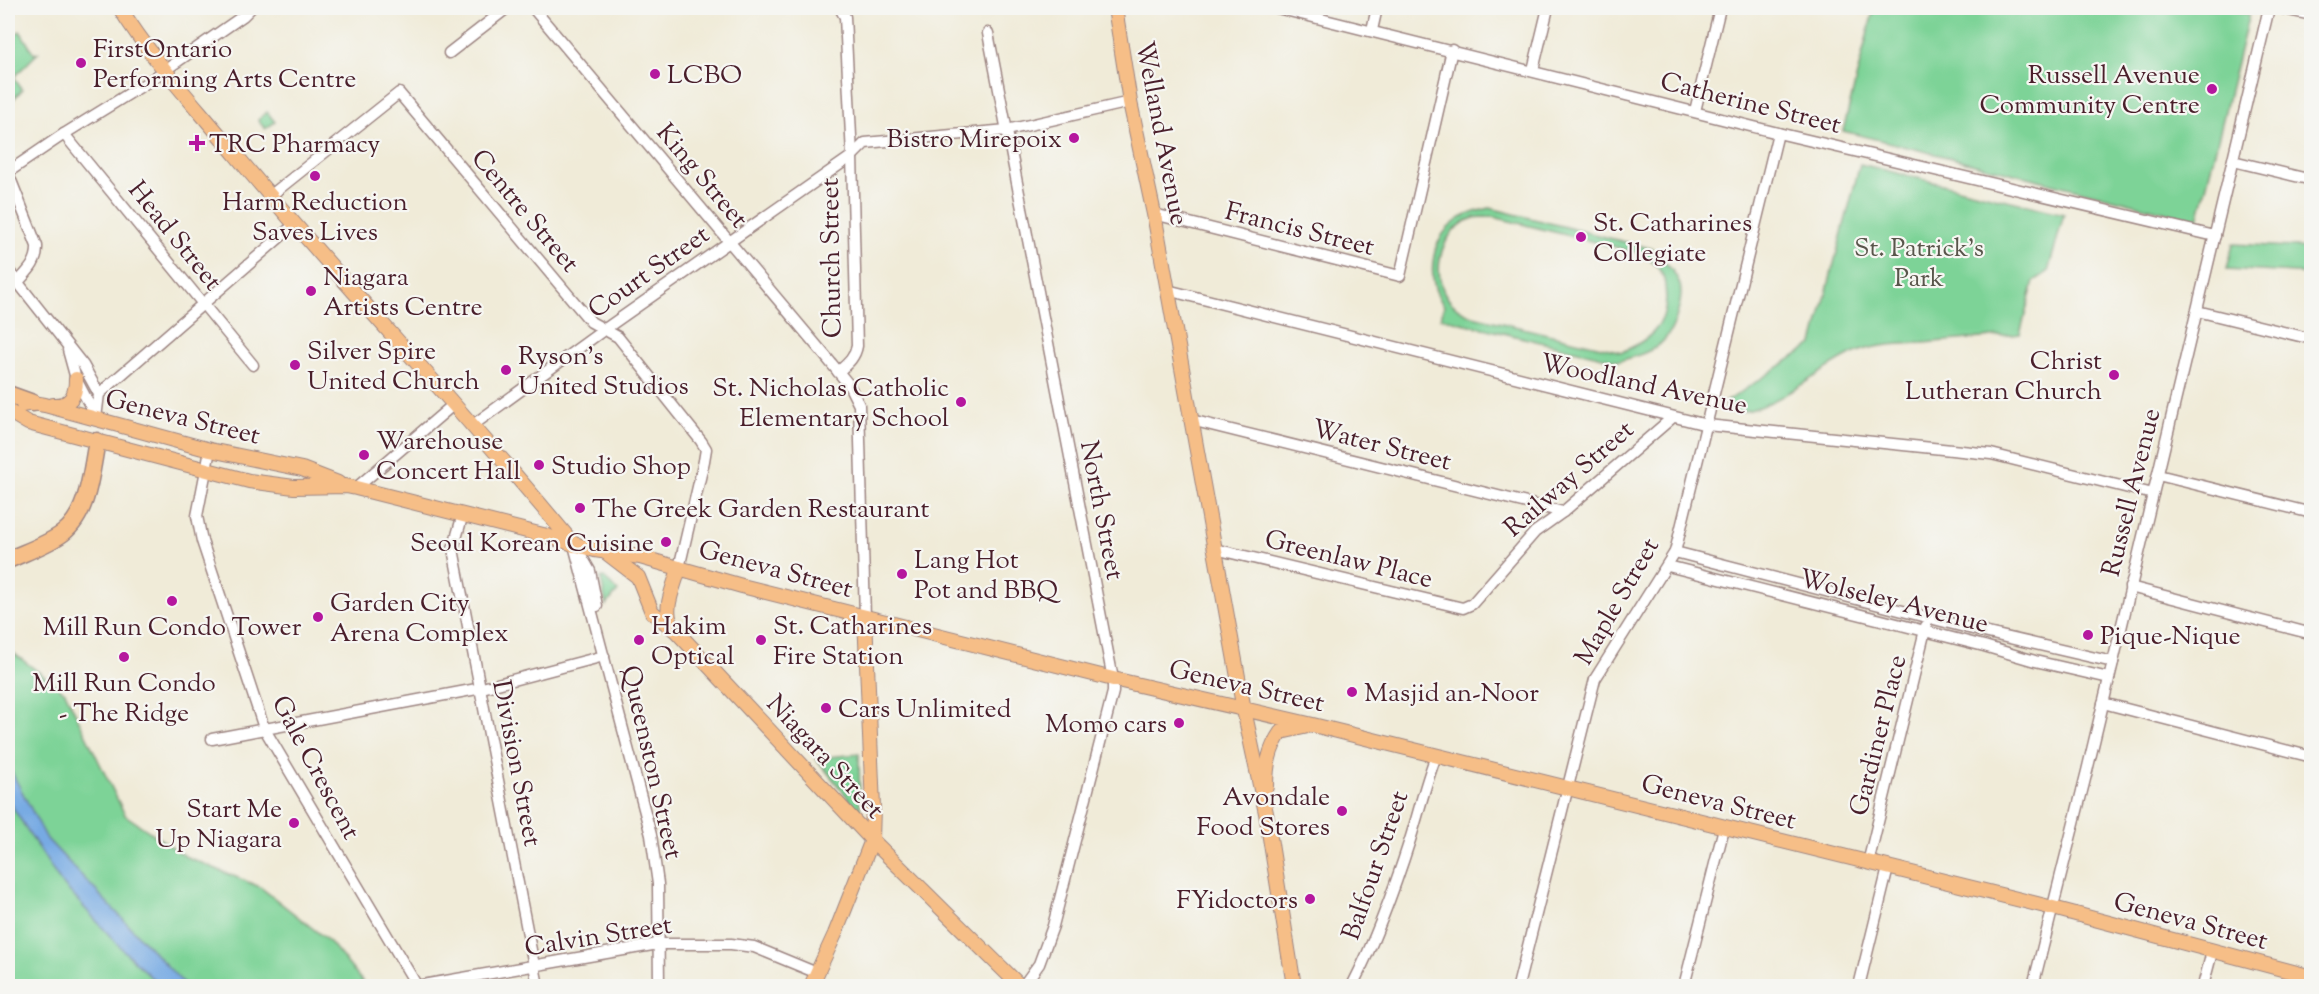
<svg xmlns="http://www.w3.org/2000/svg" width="2319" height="994" font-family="'Sorts Mill Goudy',serif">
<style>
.green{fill:#7dd397;stroke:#647961;stroke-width:1.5;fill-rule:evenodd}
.water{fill:#77aae3;stroke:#606487;stroke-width:1.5}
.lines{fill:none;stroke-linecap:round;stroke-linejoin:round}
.minor-casing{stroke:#9d8582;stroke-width:13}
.major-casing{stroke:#9d8582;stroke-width:16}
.highway-casing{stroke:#9d8582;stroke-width:19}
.minor{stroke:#fff;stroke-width:10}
.major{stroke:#f6be87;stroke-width:14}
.highway{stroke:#f6be87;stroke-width:16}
.poi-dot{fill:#b5179e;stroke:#f6f6f2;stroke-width:2}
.labels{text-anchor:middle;stroke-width:4.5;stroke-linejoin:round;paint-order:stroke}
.poi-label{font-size:26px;fill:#4a1f2b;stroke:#f6f6f2;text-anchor:start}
.street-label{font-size:26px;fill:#4a1f2b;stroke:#f6f6f2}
.park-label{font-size:26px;fill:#59554b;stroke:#f6f6f2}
</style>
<rect width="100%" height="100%" fill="#f6f6f2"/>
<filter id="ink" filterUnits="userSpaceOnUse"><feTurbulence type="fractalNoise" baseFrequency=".0167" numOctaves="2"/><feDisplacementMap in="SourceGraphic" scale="12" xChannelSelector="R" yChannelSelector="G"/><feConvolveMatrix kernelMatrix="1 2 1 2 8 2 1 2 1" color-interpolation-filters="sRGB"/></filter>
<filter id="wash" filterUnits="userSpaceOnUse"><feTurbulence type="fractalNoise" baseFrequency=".008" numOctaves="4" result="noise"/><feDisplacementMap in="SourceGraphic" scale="24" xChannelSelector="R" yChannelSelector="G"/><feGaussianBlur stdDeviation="1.35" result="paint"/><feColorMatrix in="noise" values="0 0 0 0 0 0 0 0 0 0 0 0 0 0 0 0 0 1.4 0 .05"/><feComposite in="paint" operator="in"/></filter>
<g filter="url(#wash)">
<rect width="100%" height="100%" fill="#f0ebd8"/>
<g class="green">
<polygon points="1874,8 2224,8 2249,14 2198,220 1843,131"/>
<polygon points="20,31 34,54 38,53 14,77 22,90 8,105 8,39"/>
<polygon points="267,112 275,122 265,129 258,120"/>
<path d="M1860 164 2064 214 2048 272 2034 281 2020 334C1988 338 1955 340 1923 343 1901 344 1876 344 1855 353 1820 368 1765 418 1727 412L1726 402 1813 344Z"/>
<path d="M1490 208 1653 249C1662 259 1674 269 1679 282 1685 296 1675 328 1665 339 1654 352 1634 357 1619 361L1441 318 1444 306C1426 282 1429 241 1455 222 1465 214 1477 211 1490 208ZM1493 217 1643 254C1650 260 1658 266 1662 274 1666 281 1665 290 1666 297 1667 327 1647 341 1622 352L1473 316C1468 314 1461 311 1456 307 1427 284 1437 229 1474 218 1479 217 1487 217 1493 217Z"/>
<polygon points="2233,244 2311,248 2311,274 2227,269"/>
<polygon points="603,577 618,591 606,605 601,578"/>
<polygon points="8,649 65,692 125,815 187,857 260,887 330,942 366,986 8,986"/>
<polygon points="859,754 860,813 816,758"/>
</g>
<polygon class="water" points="8,765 47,839 186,986 160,986 122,949 59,880 8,800"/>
</g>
<g filter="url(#ink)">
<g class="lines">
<defs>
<g id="minor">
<polyline points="533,8 827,358 849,385 859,405 865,617"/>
<polyline points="1277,8 1778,133 2215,236"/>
<polyline points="2279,8 2312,15"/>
<polyline points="1372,30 1377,8"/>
<polyline points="988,33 1113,679 1113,692 1053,926 1039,964 1023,986"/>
<polyline points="449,53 507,8"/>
<polyline points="1533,70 1548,8"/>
<polyline points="1695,111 1720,8"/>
<polyline points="64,134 253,365"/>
<polyline points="2233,161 2312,180"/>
<polyline points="8,172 64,134 148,82 243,16 251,8"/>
<path d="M8 173 37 246C38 262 28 271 18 282"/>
<polyline points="270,196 399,93 591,322 618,337 701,441 706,449 704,461 679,568"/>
<polyline points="1154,214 1400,276 1452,50"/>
<polyline points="8,270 83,365 99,394 96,418"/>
<polyline points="1167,290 1707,425 1991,454 2153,494"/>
<polyline points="2197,311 2312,339"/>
<polyline points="68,350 76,379 95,415"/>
<path d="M838 372C847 364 855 358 857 346L852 156 845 17 840 8"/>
<polyline points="99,394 294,225"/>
<polyline points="1191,420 1563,512"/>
<polyline points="473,425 605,329 852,156 865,143 1007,130 1130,102"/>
<polyline points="210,450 197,516 202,541 264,728 417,986"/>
<polyline points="2158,475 2312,513"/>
<polyline points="356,488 454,404"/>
<polyline points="463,514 453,549 538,986"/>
<polyline points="574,545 651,835 658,884 659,986"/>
<polyline points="1215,549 1463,608 1472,604 1535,532 1563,512 1673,417"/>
<polyline points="578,550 590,571 597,606"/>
<polyline points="1675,552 1988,633 2113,662"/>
<polyline points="1668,566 1984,646 2035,661 2109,678"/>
<polyline points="2130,587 2312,634"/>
<polyline points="2103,703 2312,757"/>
<polyline points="212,739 482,688 604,656"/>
<polyline points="1868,863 1926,626"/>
<polyline points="417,986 658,944 731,944 754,947 817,973"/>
<path d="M1352 986C1376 939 1394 890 1410 840 1419 812 1425 784 1436 756"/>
<polyline points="1518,986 1595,679 1675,552 1778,133"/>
<polyline points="1684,986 1724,828"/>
<polyline points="1859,986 1888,868"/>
<polyline points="2033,986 2087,771 2269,8"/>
<polyline points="2203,986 2212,952"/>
</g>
<g id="major">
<path d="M120 8C152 60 196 106 235 154 345 287 465 411 574 545"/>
<polyline points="1115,8 1130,102 1154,214 1244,710 1266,813 1294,986"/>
<polyline points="23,405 33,403 45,405 210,450 302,469 338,483"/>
<path d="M53 405C71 406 76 395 76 379"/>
<polyline points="8,411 28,423 249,481 294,487 346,486 356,488 543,535 595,550 640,557 742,586 1113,679 1313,725 2053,908 2312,977"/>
<polyline points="608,554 638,577 652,612 676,631 709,666 872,840 1020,986"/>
<path d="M673 627C661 610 675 586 679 568"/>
<path d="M1266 787C1266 766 1269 749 1281 732L1308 726"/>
<polyline points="811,986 835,934 872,840 873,807 865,617"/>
</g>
<g id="highway">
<polyline points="8,394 33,403"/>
<path d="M8 560C25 552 47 545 63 533 89 513 91 471 97 441"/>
</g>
</defs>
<use href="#minor" class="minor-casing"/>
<use href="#major" class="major-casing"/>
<use href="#highway" class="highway-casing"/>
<use href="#minor" class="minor"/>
<use href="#major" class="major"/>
<use href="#highway" class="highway"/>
</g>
</g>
<g class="poi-dot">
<circle cx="81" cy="63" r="6"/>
<circle cx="655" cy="74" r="6"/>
<circle cx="2212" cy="89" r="6"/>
<circle cx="1074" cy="138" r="6"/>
<path d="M194 134h6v6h6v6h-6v6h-6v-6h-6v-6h6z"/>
<circle cx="315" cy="176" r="6"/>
<circle cx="1581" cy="237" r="6"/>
<circle cx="311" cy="291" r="6"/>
<circle cx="295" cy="365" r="6"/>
<circle cx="506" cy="370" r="6"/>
<circle cx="2114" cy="375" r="6"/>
<circle cx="961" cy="402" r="6"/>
<circle cx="364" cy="455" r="6"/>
<circle cx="539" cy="465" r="6"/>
<circle cx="580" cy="508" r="6"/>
<circle cx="666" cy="542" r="6"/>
<circle cx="902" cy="574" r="6"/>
<circle cx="172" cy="601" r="6"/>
<circle cx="318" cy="617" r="6"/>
<circle cx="2088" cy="635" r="6"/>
<circle cx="639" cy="640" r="6"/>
<circle cx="761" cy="640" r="6"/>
<circle cx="124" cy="657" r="6"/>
<circle cx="1352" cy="692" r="6"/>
<circle cx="826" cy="708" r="6"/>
<circle cx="1179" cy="723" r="6"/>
<circle cx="1342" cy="811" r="6"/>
<circle cx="294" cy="823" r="6"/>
<circle cx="1310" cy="899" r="6"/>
</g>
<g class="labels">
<g class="poi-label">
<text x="93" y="57">FirstOntario<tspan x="93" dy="30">Performing Arts Centre</tspan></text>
<text x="667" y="83">LCBO</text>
<text x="2200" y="83" text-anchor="end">Russell Avenue<tspan x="2200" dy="30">Community Centre</tspan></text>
<text x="1062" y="147" text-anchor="end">Bistro Mirepoix</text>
<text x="209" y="152">TRC Pharmacy</text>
<text x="315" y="210" text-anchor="middle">Harm Reduction<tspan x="315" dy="30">Saves Lives</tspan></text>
<text x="1593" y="231">St. Catharines<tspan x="1593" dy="30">Collegiate</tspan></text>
<text x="323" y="285">Niagara<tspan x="323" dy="30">Artists Centre</tspan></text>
<text x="307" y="359">Silver Spire<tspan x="307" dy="30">United Church</tspan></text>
<text x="518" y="364">Ryson's<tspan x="518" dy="30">United Studios</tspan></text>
<text x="2102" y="369" text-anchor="end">Christ<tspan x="2102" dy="30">Lutheran Church</tspan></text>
<text x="949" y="396" text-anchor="end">St. Nicholas Catholic<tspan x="949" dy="30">Elementary School</tspan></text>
<text x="376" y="449">Warehouse<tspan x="376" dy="30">Concert Hall</tspan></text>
<text x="551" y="474">Studio Shop</text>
<text x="592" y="517">The Greek Garden Restaurant</text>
<text x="654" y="551" text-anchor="end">Seoul Korean Cuisine</text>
<text x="914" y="568">Lang Hot<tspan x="914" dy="30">Pot and BBQ</tspan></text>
<text x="330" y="611">Garden City<tspan x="330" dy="30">Arena Complex</tspan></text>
<text x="651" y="634">Hakim<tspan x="651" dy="30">Optical</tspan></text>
<text x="773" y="634">St. Catharines<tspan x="773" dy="30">Fire Station</tspan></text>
<text x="172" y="635" text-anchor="middle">Mill Run Condo Tower</text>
<text x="2100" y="644">Pique-Nique</text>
<text x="124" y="691" text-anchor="middle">Mill Run Condo<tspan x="124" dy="30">- The Ridge</tspan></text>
<text x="1364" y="701">Masjid an-Noor</text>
<text x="838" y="717">Cars Unlimited</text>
<text x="1167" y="732" text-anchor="end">Momo cars</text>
<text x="1330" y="805" text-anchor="end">Avondale<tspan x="1330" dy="30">Food Stores</tspan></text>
<text x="282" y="817" text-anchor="end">Start Me<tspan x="282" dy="30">Up Niagara</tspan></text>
<text x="1298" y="908" text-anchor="end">FYidoctors</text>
</g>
<g class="street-label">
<text transform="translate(1751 102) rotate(14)" y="9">Catherine Street</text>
<text transform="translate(1163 133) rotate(79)" y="9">Welland Avenue</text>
<text transform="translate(703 175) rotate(50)" y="9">King Street</text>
<text transform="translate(526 210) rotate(50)" y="9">Centre Street</text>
<text transform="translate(1300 228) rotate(14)" y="9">Francis Street</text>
<text transform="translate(176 235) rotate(51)" y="9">Head Street</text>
<text transform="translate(830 258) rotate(-91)" y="9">Church Street</text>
<text transform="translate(648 271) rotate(-35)" y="9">Court Street</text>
<text transform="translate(1644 383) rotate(12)" y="9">Woodland Avenue</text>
<text transform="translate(183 416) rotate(14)" y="9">Geneva Street</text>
<text transform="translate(1382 444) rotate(14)" y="9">Water Street</text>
<text transform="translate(1568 478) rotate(-41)" y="9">Railway Street</text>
<text transform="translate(2130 492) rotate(-76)" y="9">Russell Avenue</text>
<text transform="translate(1103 510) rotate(79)" y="9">North Street</text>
<text transform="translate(1349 558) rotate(14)" y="9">Greenlaw Place</text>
<text transform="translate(776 568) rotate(15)" y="9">Geneva Street</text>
<text transform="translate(1894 600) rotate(14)" y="9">Wolseley Avenue</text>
<text transform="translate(1616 601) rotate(-60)" y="9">Maple Street</text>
<text transform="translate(1247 685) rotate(13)" y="9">Geneva Street</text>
<text transform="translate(1877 735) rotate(-76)" y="9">Gardiner Place</text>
<text transform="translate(826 756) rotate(47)" y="9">Niagara Street</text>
<text transform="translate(653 762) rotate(77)" y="9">Queenston Street</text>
<text transform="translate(518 763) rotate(79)" y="9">Division Street</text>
<text transform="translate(317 767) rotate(62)" y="9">Gale Crescent</text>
<text transform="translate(1719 801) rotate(14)" y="9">Geneva Street</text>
<text transform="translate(1374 865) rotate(-71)" y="9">Balfour Street</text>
<text transform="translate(2191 920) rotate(15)" y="9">Geneva Street</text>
<text transform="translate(598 935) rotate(-9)" y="9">Calvin Street</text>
</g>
<g class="park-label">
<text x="1919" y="256">St. Patrick's<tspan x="1919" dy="30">Park</tspan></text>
</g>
</g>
<rect width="2319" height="994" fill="none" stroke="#f6f6f2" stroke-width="30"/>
</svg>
